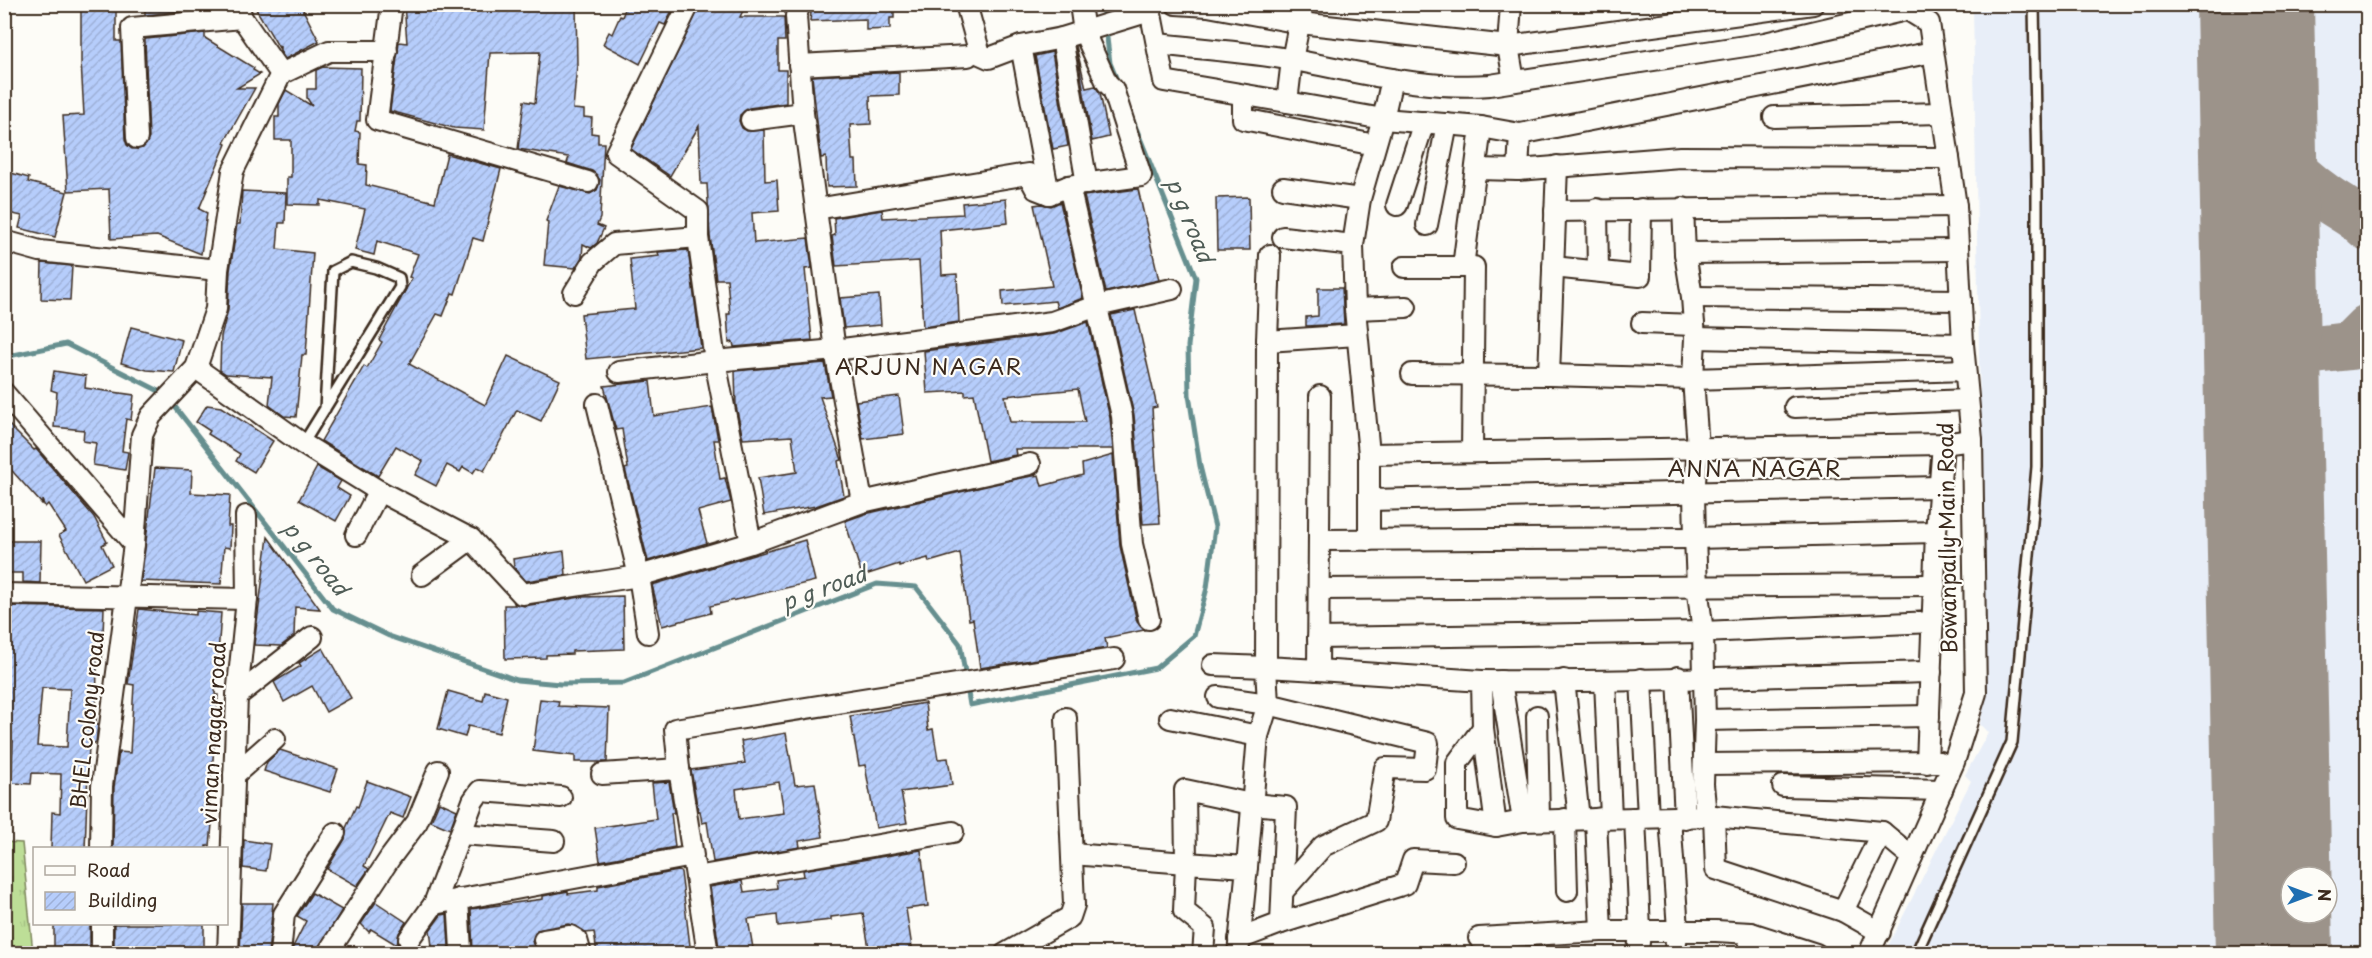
<svg xmlns="http://www.w3.org/2000/svg" width="2372" height="958" font-family="'Playpen Sans',sans-serif">
<style>
.built{fill:#e8eef8;fill-rule:evenodd}
.park{fill:url(#park-tufts);stroke:#7c845a;stroke-width:1.5}
.lines{fill:none;stroke-linecap:round;stroke-linejoin:round}
.stream{stroke:#668f8f;stroke-width:5}
.taxiway{stroke:#9c938a;stroke-width:48}
.runway{stroke:#9c938a;stroke-width:118}
.building{fill:url(#building-hatch);stroke:#3b2a1e;stroke-width:1.5;fill-rule:evenodd}
.service-casing{stroke:#3b2a1e;stroke-width:14}
.minor-casing{stroke:#3b2a1e;stroke-width:24}
.service{stroke:#fdfcf7;stroke-width:9}
.minor{stroke:#fdfcf7;stroke-width:20}
.labels{text-anchor:middle;stroke-width:4.5;stroke-linejoin:round;paint-order:stroke}
.street-label{font-size:21px;fill:#3b2a1e;stroke:#fdfcf7}
.water-label{font-size:22px;font-style:italic;fill:#505d57;stroke:#fdfcf7}
.neighbourhood-label{font-size:22px;letter-spacing:1.5px;fill:#3b2a1e;stroke:#fdfcf7}
</style>
<defs>
<pattern id="park-tufts" width="24" height="20" patternUnits="userSpaceOnUse" patternTransform="scale(1.5)"><rect width="24" height="20" fill="#bdde97"/><path d="M3 7l-1-3M5 7V3M7 7l1-3M15 17l-1-3M17 17v-4M19 17l1-3" fill="none" stroke="#a3bf82"/></pattern>
<pattern id="building-hatch" width="6" height="6" patternUnits="userSpaceOnUse" patternTransform="scale(1.5)"><rect width="6" height="6" fill="#b6cdfb"/><path d="M-1 1l2-2M0 6l6-6M5 7l2-2" fill="none" stroke="#9db0d7"/></pattern>
</defs>
<rect width="100%" height="100%" fill="#fdfcf7"/>
<filter id="ink" filterUnits="userSpaceOnUse"><feTurbulence type="fractalNoise" baseFrequency=".0167" numOctaves="2"/><feDisplacementMap in="SourceGraphic" scale="12" xChannelSelector="R" yChannelSelector="G"/><feConvolveMatrix kernelMatrix="1 2 1 2 8 2 1 2 1" color-interpolation-filters="sRGB"/></filter>
<g filter="url(#ink)">
<path class="built" d="M1973 5H2367V953L1884 954 1971 781 1965 775 1988 733 1980 724 1985 698ZM2291 877H2327V913H2291Z"/>
<polygon class="park" points="4,842 22,843 33,953 5,953"/>
<g class="lines">
<g class="stream">
<polyline points="1102,4 1104,21"/>
<polyline points="1106,30 1110,63 1119,85"/>
<polyline points="4,357 66,344 165,394 333,609 389,636 517,680 560,684 624,683 877,584 916,587 960,644 966,678"/>
<polyline points="967,687 970,705 1156,668 1194,636 1207,588 1215,527 1200,466 1189,395 1188,346 1196,278 1132,118"/>
</g>
<g class="taxiway">
<path d="M2257 89 2226 286C2228 295 2229 305 2234 313 2260 364 2304 350 2350 346L2368 328"/>
<path d="M2257 114C2275 154 2290 172 2325 197 2340 208 2355 214 2368 227"/>
</g>
<polyline class="runway" points="2255,4 2274,954"/>
</g>
<g class="building">
<polygon points="81,4 116,4 116,41 121,41 125,139 127,145 132,149 143,148 149,138 145,40 146,39 205,33 205,38 254,68 253,70 260,74 237,88 255,88 224,143 226,144 199,209 207,213 201,254 157,236 111,239 109,189 68,191 63,116 84,115 81,62"/>
<polygon points="145,4 204,4 204,9 145,15"/>
<polygon points="253,4 300,4 319,41 285,59 280,51 280,46 279,48"/>
<polygon points="404,4 576,4 577,65 573,109 584,110 584,117 592,118 591,133 598,134 598,143 604,143 600,218 597,225 604,228 597,243 591,248 583,244 582,257 575,268 544,265 548,222 546,221 559,186 590,194 597,190 600,180 592,171 567,163 569,157 518,149 524,101 535,103 540,52 490,53 484,130 454,128 390,111 399,42 407,43"/>
<polygon points="627,4 675,4 665,25 660,23 640,64 603,44 609,32 612,34 620,16 622,17"/>
<polygon points="701,4 746,4 740,17 784,17 785,41 778,41 778,70 786,70 786,103 749,108 740,115 739,121 742,128 747,131 764,130 765,181 777,180 779,211 752,213 754,243 808,238 812,268 805,269 812,340 734,347 733,342 729,343 727,314 730,314 727,279 716,279 710,236 707,184 701,184 699,126 670,176 631,149"/>
<polygon points="812,4 894,5 894,18 890,18 890,29 866,30 866,19 810,21"/>
<polygon points="1076,46 1086,88 1095,86 1100,93 1109,137 1092,141"/>
<polygon points="1052,52 1068,146 1053,149 1035,56"/>
<polygon points="323,67 361,68 360,121 357,121 355,131 360,132 359,164 367,165 366,185 435,202 447,154 501,169 483,241 473,238 455,294 452,293 443,316 437,314 409,364 485,405 508,356 560,380 541,421 517,410 484,471 477,467 473,473 463,467 460,472 447,465 436,486 415,475 423,461 396,446 378,476 321,441 364,366 367,368 382,342 379,340 412,278 409,277 418,254 377,241 374,255 355,250 365,209 320,200 320,205 287,204 287,177 291,177 291,140 275,140 275,117 279,117 279,104 286,90 312,106 307,98 307,89 316,89 316,70"/>
<polygon points="899,72 899,95 870,96 871,124 850,125 852,160 856,160 857,186 827,187 826,157 821,158 812,76"/>
<polygon points="4,171 29,178 28,182 67,192 55,237 19,228 22,216 4,212"/>
<polygon points="1138,189 1159,280 1106,292 1084,196"/>
<polygon points="242,191 286,193 285,223 279,223 277,249 313,253 306,355 302,355 296,417 284,416 269,405 272,377 226,374 220,370 221,336 228,310 230,271 237,224 240,224"/>
<polygon points="1249,197 1250,250 1217,250 1216,198"/>
<polygon points="1006,199 1008,223 940,230 942,275 957,274 959,322 923,327 919,261 836,266 832,236 835,235 834,218 882,210 883,218 963,214 962,203"/>
<polygon points="1060,202 1083,298 1057,308 1055,301 1003,306 1002,291 1052,286 1034,205 1041,204 1051,206"/>
<polygon points="688,250 701,348 586,359 581,314 635,309 630,259 659,256 658,252"/>
<polygon points="42,263 72,266 70,300 41,299"/>
<polygon points="1318,288 1342,288 1344,324 1306,326 1306,317 1318,316"/>
<polygon points="879,295 881,325 844,328 840,298"/>
<polygon points="1135,310 1157,407 1152,408 1160,523 1143,524 1134,415 1111,315"/>
<path d="M1088 322 1110 418 1113 449H1015L1016 455 987 461 974 394 965 395V391L927 393 924 351 1054 334ZM1078 389 1085 422H1010L1005 396Z"/>
<polygon points="131,327 182,340 174,372 147,370 121,363"/>
<polygon points="825,363 831,396 820,397 842,460 838,461 844,496 816,506 764,515 758,478 797,472 792,436 743,439 736,406 735,371"/>
<polygon points="54,371 86,376 85,388 134,395 131,420 126,419 122,451 128,452 125,470 93,465 96,443 83,441 84,430 54,427 57,392 51,390"/>
<polygon points="650,381 654,416 712,407 718,440 714,440 720,479 725,478 731,502 698,511 707,543 648,561 625,469 628,468 622,429 616,430 604,386"/>
<polygon points="899,396 904,434 863,439 856,401"/>
<polygon points="207,405 221,407 273,441 254,472 236,461 240,454 208,434 210,431 196,422"/>
<polygon points="4,420 34,450 36,449 94,517 107,542 102,545 112,565 83,580 59,535 66,531 48,504 45,507 42,500 42,504 4,462"/>
<polygon points="1113,455 1120,546 1137,622 1144,630 1105,638 1107,648 980,668 973,619 969,620 960,553 929,562 928,558 899,566 899,564 862,576 845,521 865,514 1021,478 1039,475 1042,486 1083,475 1082,464"/>
<polygon points="317,467 341,481 337,488 350,496 336,521 299,500"/>
<polygon points="155,468 192,470 191,493 230,495 228,526 231,526 230,548 224,547 221,584 141,581"/>
<polygon points="268,537 320,609 295,607 294,636 281,646 254,645"/>
<polygon points="805,540 815,581 710,606 711,613 662,626 652,585"/>
<polygon points="5,541 41,541 40,583 23,582 23,573 5,573"/>
<polygon points="564,551 566,575 526,581 514,567 513,559"/>
<polygon points="623,596 624,649 572,651 572,654 546,655 546,658 505,659 504,605 515,605 514,603 524,606 581,597"/>
<path d="M4 606 104 608 102 661H97L96 724H98L96 743H89L85 849H51L52 812 60 813 61 774 32 773 31 784 11 783 13 741 4 740ZM42 688 70 689 67 747 37 746Z"/>
<polygon points="139,609 196,615 196,611 221,613 215,695 218,695 208,824 212,824 210,846 206,846 206,849 113,849 114,787 119,752 130,753 134,685 128,684"/>
<polygon points="323,648 351,698 326,712 312,686 284,702 274,682 301,666 299,663"/>
<polygon points="448,691 483,701 485,691 507,697 499,733 468,726 465,737 438,729"/>
<polygon points="540,699 559,701 558,706 609,708 607,762 575,762 575,756 533,751"/>
<polygon points="925,703 928,730 933,729 938,759 948,758 952,785 901,792 907,823 876,828 865,765 859,766 850,716"/>
<path d="M786 733 795 785 815 783 823 837 799 841 800 847 713 862 707 822 702 823 700 811H698L691 770 745 763 741 741ZM779 782 784 813 739 819 736 789Z"/>
<polygon points="280,750 338,769 330,792 264,771 267,762"/>
<polygon points="367,781 411,797 403,818 390,813 364,866 369,869 357,886 327,869 345,839 346,828 356,806 358,807"/>
<polygon points="669,782 674,813 671,813 675,847 600,861 595,828 656,819 652,783"/>
<polygon points="439,802 457,810 450,829 431,821"/>
<polygon points="244,840 270,844 266,871 243,868"/>
<polygon points="921,850 928,906 906,909 913,954 870,954 863,913 831,917 831,920 778,926 777,915 748,919 754,954 720,954 710,887 742,881 744,892 777,888 776,880 804,876 803,870"/>
<polygon points="678,871 681,872 691,954 597,954 594,932 586,933 576,926 568,924 537,930 532,941 534,947 540,951 567,949 567,954 476,954 476,951 473,951 471,909 543,899 543,896 568,891 568,894 598,890 598,886"/>
<polygon points="312,893 342,910 315,954 292,954 293,947 306,921 297,916"/>
<polygon points="376,902 406,922 399,933 397,945 371,929 369,932 361,924"/>
<polygon points="242,903 273,903 268,954 240,954"/>
<polygon points="447,914 449,946 446,954 433,954 430,930 441,915"/>
<rect x="54" y="924" width="36" height="27"/>
<rect x="114" y="924" width="90" height="30"/>
</g>
<g class="lines">
<defs>
<g id="service">
<polyline points="303,444 400,287 399,278 376,268 351,262 333,271 325,409"/>
<polyline points="1916,954 2012,742 2037,467 2037,179 2034,4"/>
</g>
<g id="minor">
<polyline points="392,4 377,120 588,182"/>
<polyline points="689,4 616,153 698,211 698,237 715,361 751,543"/>
<polyline points="966,4 980,54 989,58 1021,46 1062,38 1150,11"/>
<polyline points="1149,4 1164,81 1287,102 1292,60 1303,4"/>
<polyline points="1176,4 1208,6 1300,23 1508,46 1813,4"/>
<polyline points="1511,4 1508,46 1514,81"/>
<polyline points="1062,38 1087,184"/>
<path d="M1157 44C1202 49 1249 52 1294 60 1360 72 1422 90 1490 85L1765 43 1906 10"/>
<polyline points="1021,46 1049,194"/>
<polyline points="799,65 968,56"/>
<polyline points="281,74 329,51 387,51"/>
<polyline points="1243,95 1243,119 1375,145"/>
<polyline points="1287,102 1383,119 1481,127 1463,267"/>
<polyline points="1774,117 1942,113"/>
<polyline points="751,120 803,113"/>
<polyline points="1481,127 1520,134"/>
<polyline points="137,138 132,28 242,18"/>
<polyline points="1476,169 1518,170 1680,157 1949,158"/>
<polyline points="1518,170 1520,134 1933,52"/>
<polyline points="1069,186 1122,416 1132,544 1149,619"/>
<polyline points="1283,188 1360,199"/>
<polyline points="1397,205 1424,122"/>
<polyline points="816,209 1028,174 1036,189 1049,194 1069,186 1141,176 1113,89 1107,83 1084,32 1080,4"/>
<polyline points="1597,209 1598,271"/>
<polyline points="1555,211 1956,206"/>
<polyline points="1427,225 1447,124"/>
<polyline points="1283,237 1353,245 1355,309 1369,454 1369,500 1938,487"/>
<polyline points="4,241 40,251 218,270"/>
<polyline points="1353,245 1360,199 1383,119 1392,79"/>
<polyline points="1685,253 1958,250"/>
<polyline points="1270,255 1267,341 1266,667 1318,670 1320,396"/>
<polyline points="1404,267 1474,267 1472,452"/>
<polyline points="1553,267 1640,276 1641,209"/>
<polyline points="574,293 593,262 614,244 698,237"/>
<polyline points="1692,297 1961,300"/>
<polyline points="1355,309 1406,307"/>
<polyline points="1642,323 1694,325"/>
<polyline points="1695,338 1963,344"/>
<polyline points="1267,341 1357,335"/>
<polyline points="196,368 303,444 379,491 471,539 522,594 639,576 751,543 862,502 835,350 1052,322 1097,306 1172,289"/>
<polyline points="619,372 715,361 835,350 803,113 796,16 800,4"/>
<polyline points="1412,374 1549,375 1693,379 1695,338 1692,297 1685,253 1683,208"/>
<polyline points="1549,375 1557,166"/>
<polyline points="4,393 134,544"/>
<polyline points="597,404 639,576 648,633"/>
<polyline points="1795,407 1968,400"/>
<polyline points="1369,454 1943,444 1972,440"/>
<polyline points="1369,500 1369,540"/>
<polyline points="862,502 1030,464"/>
<polyline points="356,535 379,491"/>
<polyline points="1320,540 1695,538 1936,532"/>
<polyline points="422,575 471,539"/>
<polyline points="1319,589 1935,585"/>
<polyline points="4,594 247,599"/>
<polyline points="1318,638 1703,632 1933,622"/>
<polyline points="1213,665 1266,667 1268,704 1258,736 1247,867"/>
<polyline points="1318,670 1482,681 1483,728 1496,826 1523,821 1635,818 1640,930 1638,954"/>
<polyline points="1678,677 1685,818"/>
<polyline points="1564,680 1579,819"/>
<path d="M1482 681C1632 683 1782 675 1931 672"/>
<polyline points="1501,681 1523,821"/>
<polyline points="237,696 312,637"/>
<polyline points="1218,697 1268,704 1428,743 1425,769 1385,768 1376,821 1323,846 1284,890"/>
<polyline points="1537,716 1539,820"/>
<polyline points="1170,718 1258,736"/>
<polyline points="1705,720 1929,716"/>
<polyline points="1483,728 1457,763 1457,819 1496,826"/>
<polyline points="1927,763 1936,532 1943,444"/>
<polyline points="1704,764 1940,762"/>
<polyline points="602,774 679,769"/>
<polyline points="234,775 275,739"/>
<polyline points="1783,786 1942,790"/>
<polyline points="1635,818 1714,816 1882,832 1912,857"/>
<polyline points="1635,818 1648,817 1641,679"/>
<polyline points="1670,818 1678,929 1674,954"/>
<polyline points="1565,819 1567,891"/>
<polyline points="1882,832 1843,911 1716,869 1714,816 1706,816 1703,784 1705,720 1703,632 1697,586 1695,538 1694,494 1698,447 1693,379 1965,370"/>
<polyline points="461,834 554,841"/>
<polyline points="101,848 102,786 134,544 142,435 151,416 196,368 216,309 218,270 233,171 281,74 242,18 238,4"/>
<polyline points="1072,854 1186,863 1185,790 1251,804 1286,807 1281,923 1239,939"/>
<polyline points="694,864 708,954"/>
<polyline points="696,877 953,832"/>
<polyline points="458,899 461,950 458,954"/>
<polyline points="434,904 693,856 679,769 675,729 1114,659"/>
<polyline points="1843,911 1880,932"/>
<polyline points="1281,923 1405,884 1413,860 1454,862"/>
<polyline points="102,924 102,954"/>
<polyline points="1601,931 1596,819 1611,817 1605,681"/>
<polyline points="1479,938 1601,931 1716,931 1751,933 1816,954"/>
<polyline points="409,939 434,904 473,801 480,791 561,797"/>
<polyline points="544,940 570,936 577,940 581,954"/>
<polyline points="228,954 237,696 247,599 246,516"/>
<polyline points="280,954 284,914 335,833"/>
<polyline points="327,954 390,858 417,822 438,771"/>
<polyline points="1005,954 1070,917 1074,905 1066,718"/>
<polyline points="1203,954 1205,928 1184,911 1186,863 1247,867 1238,954"/>
<polyline points="1748,954 1751,933"/>
<polyline points="1869,954 1954,762 1976,693 1972,440 1963,344 1956,206 1929,23 1898,4"/>
</g>
</defs>
<use href="#service" class="service-casing"/>
<use href="#minor" class="minor-casing"/>
<use href="#service" class="service"/>
<use href="#minor" class="minor"/>
</g>
</g>
<g class="labels">
<g class="street-label">
<text transform="translate(1948 538) rotate(-91)" y="7">Bowanpally Main Road</text>
<text transform="translate(88 720) rotate(-84)" y="7">BHEL colony road</text>
<text transform="translate(214 733) rotate(-87)" y="7">viman nagar road</text>
</g>
<g class="water-label">
<text transform="translate(1190 220) rotate(68)" y="8">p g road</text>
<text transform="translate(316 558) rotate(51)" y="8">p g road</text>
<text transform="translate(824 588) rotate(-20)" y="8">p g road</text>
</g>
<g class="neighbourhood-label">
<text x="929" y="375">ARJUN NAGAR</text>
<text x="1755" y="477">ANNA NAGAR</text>
</g>
</g>
<rect width="2372" height="958" fill="none" stroke="#fdfcf7" stroke-width="24"/>
<rect x="12" y="12" width="2348" height="934" fill="none" stroke="#3b2a1e" stroke-width="2" filter="url(#ink)"/>
<rect x="33" y="847" width="195" height="78" fill="#fdfcf7" stroke="#afa8a0" stroke-width="1.5"/>
<rect x="45" y="866" width="30" height="9" fill="#fdfcf7" stroke="#afa8a0" stroke-width="1.5"/>
<text x="87" y="877" font-size="18" fill="#3b2a1e">Road</text>
<rect x="45" y="892" width="30" height="18" fill="url(#building-hatch)" stroke="#afa8a0" stroke-width="1.5"/>
<text x="87" y="907" font-size="18" fill="#3b2a1e">Building</text>
<g transform="translate(2309 895) rotate(90)"><circle r="28" fill="#fdfcf7" stroke="#afa8a0" stroke-width="1.5"/>
<path d="M0-4.5L10 22L0 15L-10 22Z" fill="#1f6fb2"/>
<text y="-9" font-size="16" font-weight="bold" text-anchor="middle" fill="#3b2a1e">N</text>
</g>
</svg>
